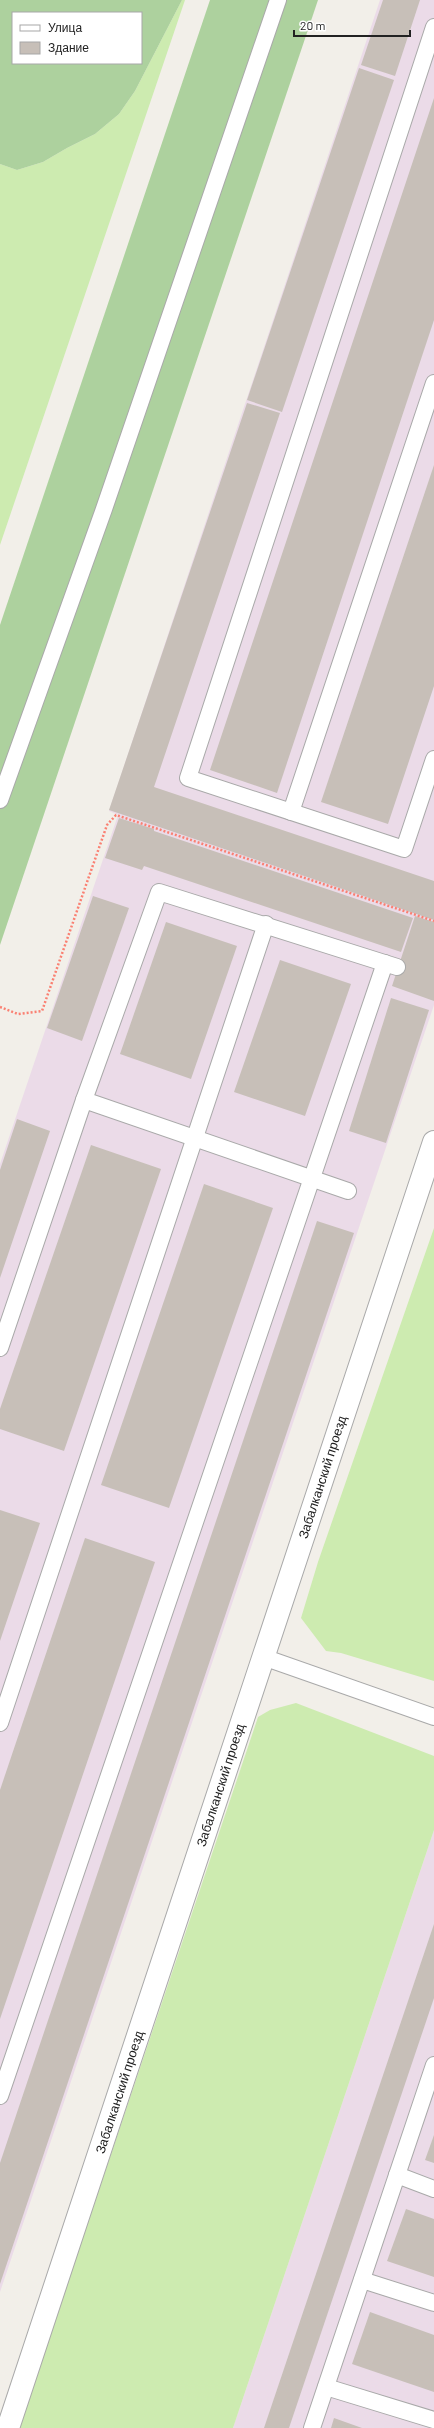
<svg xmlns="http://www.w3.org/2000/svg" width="434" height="2428" font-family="Barlow,sans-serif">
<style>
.industrial{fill:#ebdbe8}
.grass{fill:#cdebb0}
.forest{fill:#add19e;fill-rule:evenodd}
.building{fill:#c7bfb8}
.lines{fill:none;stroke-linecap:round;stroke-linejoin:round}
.lane-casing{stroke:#a9a9a9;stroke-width:18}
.street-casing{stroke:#a9a9a9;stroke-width:24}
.path{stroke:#fa8072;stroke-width:2.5;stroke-dasharray:2 2;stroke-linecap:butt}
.lane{stroke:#fff;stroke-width:16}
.street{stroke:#fff;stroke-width:22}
.labels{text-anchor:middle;stroke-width:3.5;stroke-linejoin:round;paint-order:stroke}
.street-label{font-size:13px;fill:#222;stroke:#fff}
</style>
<rect width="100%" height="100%" fill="#f2efe9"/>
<g class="industrial">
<polygon points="380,0 434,0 434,1005 0,2292 0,1164 118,815 109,811"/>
<polygon points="434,1830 434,2428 233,2428"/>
</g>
<g class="grass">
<polygon points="182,0 185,0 0,545 0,164 17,170 43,162 67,148 95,134 119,114 135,91"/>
<polygon points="434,1228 434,1681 341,1653 326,1651 301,1618 318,1562"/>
<polygon points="296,1703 434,1756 434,1830 233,2428 19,2428 258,1717 270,1710"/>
</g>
<g class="forest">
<path d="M0 0H182L135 91 119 114 95 134 67 148 43 162 17 170 0 164ZM13 13H141V63H13Z"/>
<polygon points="210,0 318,0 0,945 0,625"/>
</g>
<g class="building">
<polygon points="383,0 420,0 395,76 361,65"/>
<polygon points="359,68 394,80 282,412 247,400"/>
<polygon points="434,98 434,320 277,793 210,770"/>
<polygon points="247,403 280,413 154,787 434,881 434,920 109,810"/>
<polygon points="434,465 434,686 388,824 321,802"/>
<polygon points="119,818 154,829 154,831 413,918 401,952 144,866 142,870 105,858"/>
<polygon points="93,896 129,908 82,1041 47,1028"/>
<polygon points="415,916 434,922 434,1001 392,986"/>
<polygon points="166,922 237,946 191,1079 120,1054"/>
<polygon points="280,960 351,984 305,1116 234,1092"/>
<polygon points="391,998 429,1010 386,1143 349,1131"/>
<polygon points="17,1119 50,1131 0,1278 0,1170"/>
<polygon points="91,1145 161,1169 64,1451 0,1429 0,1409"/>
<polygon points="204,1184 273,1208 169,1508 101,1485"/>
<polygon points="317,1221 354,1233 0,2284 0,2163"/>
<polygon points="0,1510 40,1523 0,1641"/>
<polygon points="85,1538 155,1562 0,2019 0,1790"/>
<polygon points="434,1924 434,1998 289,2428 264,2428"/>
<polygon points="434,2135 434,2163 425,2160"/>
<polygon points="406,2209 434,2219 434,2277 387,2261"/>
<polygon points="370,2312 434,2335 434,2392 352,2364"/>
<polygon points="334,2418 362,2428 331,2428"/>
</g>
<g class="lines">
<defs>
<g id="lane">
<polyline points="434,27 188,778 404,849 434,759"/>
<polyline points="0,800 104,509 278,0"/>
<polyline points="291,812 434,383"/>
<polyline points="84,1100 348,1191"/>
<polyline points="0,1348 84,1100 159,892 397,967"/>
<polyline points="263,1657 434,1717"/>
<polyline points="0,1723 266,924"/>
<polyline points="0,2096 385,963"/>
<polyline points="397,2175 434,2189"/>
<polyline points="362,2280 434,2303"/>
<polyline points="326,2387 434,2420"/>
<polyline points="312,2428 434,2065"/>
</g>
<polyline id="street" points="8,2428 434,1142"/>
</defs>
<use href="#lane" class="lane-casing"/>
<use href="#street" class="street-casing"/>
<polyline class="path" points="0,1007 18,1014 42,1011 107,825 116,815 434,921"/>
<use href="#lane" class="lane"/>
<use href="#street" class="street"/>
</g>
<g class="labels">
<g class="street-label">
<text transform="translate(322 1477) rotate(-72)" y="5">Забалканский проезд</text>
<text transform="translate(220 1785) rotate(-72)" y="5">Забалканский проезд</text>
<text transform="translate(119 2092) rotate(-72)" y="5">Забалканский проезд</text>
</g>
</g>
<rect x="12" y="12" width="130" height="52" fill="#ffffff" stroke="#a7a7a7"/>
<rect x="20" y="25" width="20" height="6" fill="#ffffff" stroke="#a7a7a7"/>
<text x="48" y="32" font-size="12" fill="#222222">Улица</text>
<rect x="20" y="42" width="20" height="12" fill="#c7bfb8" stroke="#a7a7a7"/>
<text x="48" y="52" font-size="12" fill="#222222">Здание</text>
<path d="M294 30v6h116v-6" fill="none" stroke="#222222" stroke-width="2"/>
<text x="300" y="30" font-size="12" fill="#222222" stroke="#ffffff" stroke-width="3" paint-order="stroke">20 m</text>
</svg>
